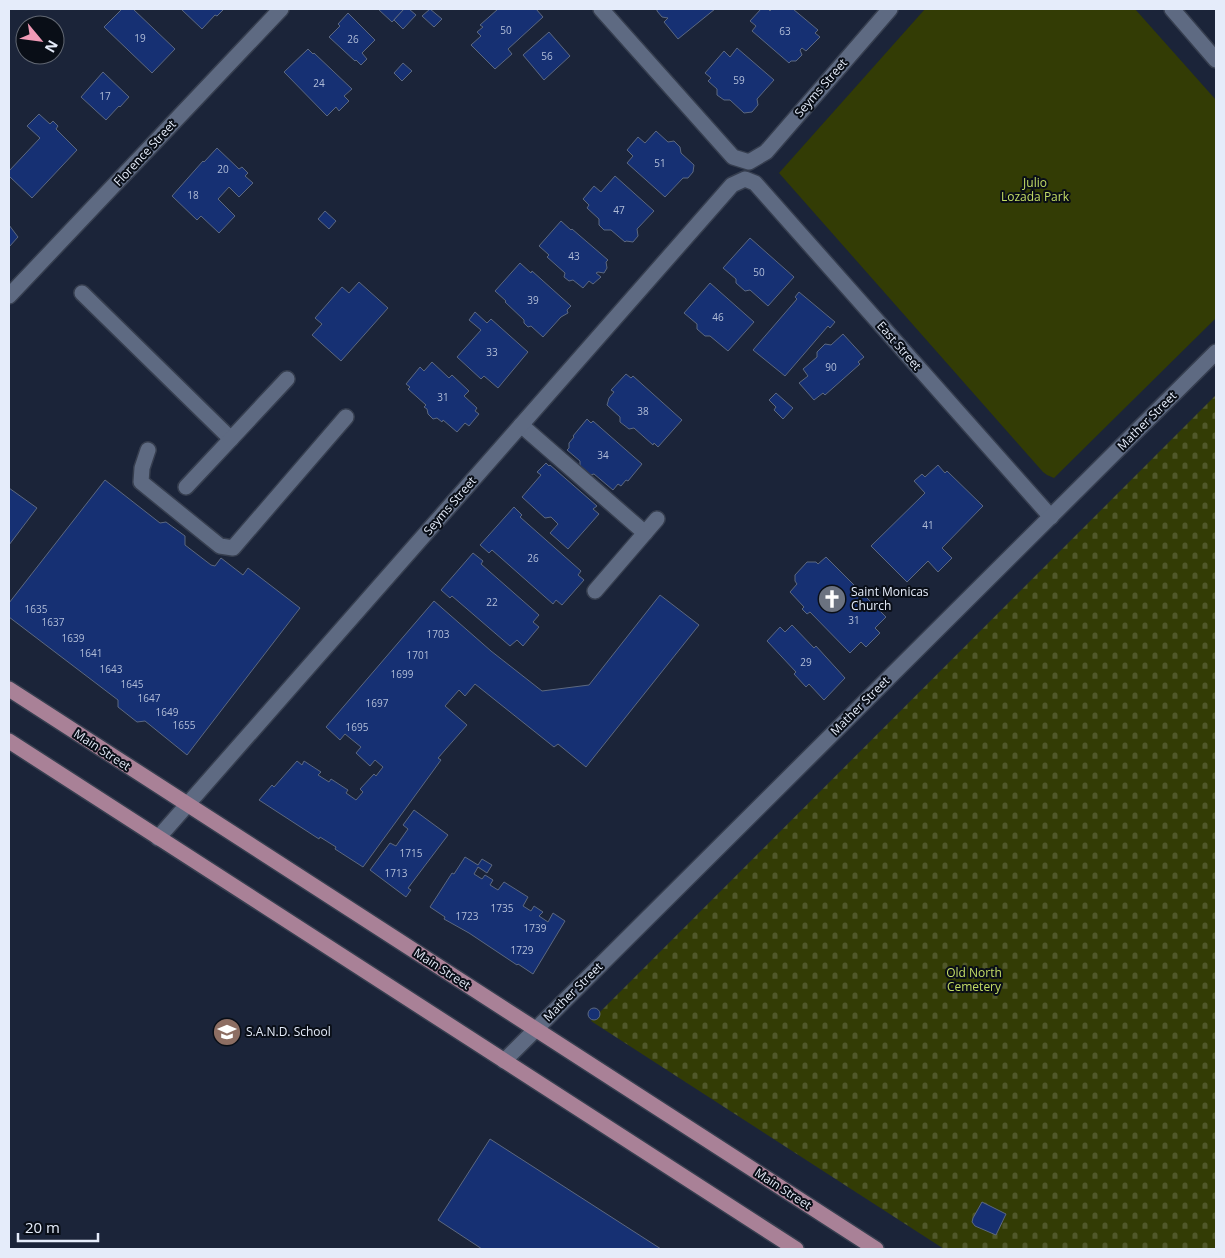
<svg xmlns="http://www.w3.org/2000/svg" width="1225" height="1258" font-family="'Open Sans',sans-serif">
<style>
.green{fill:#333c05}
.cemetery{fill:url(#cemetery-stones)}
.building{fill:#163073;stroke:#5c6880}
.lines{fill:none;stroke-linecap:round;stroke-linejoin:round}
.minor-casing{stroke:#363e4f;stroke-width:18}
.major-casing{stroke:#363e4f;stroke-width:18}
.minor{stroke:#5e6a82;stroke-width:15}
.major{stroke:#a98197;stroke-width:15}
.labels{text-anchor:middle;stroke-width:4;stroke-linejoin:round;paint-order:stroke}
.number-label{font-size:10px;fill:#b1bdd8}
.street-label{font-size:12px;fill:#e5ecfa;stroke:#090e17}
.park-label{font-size:12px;fill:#c5de66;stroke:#090e17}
.poi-label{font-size:12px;fill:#e5ecfa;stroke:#090e17;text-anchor:start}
</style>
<defs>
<pattern id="cemetery-stones" width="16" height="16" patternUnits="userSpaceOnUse" patternTransform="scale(1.25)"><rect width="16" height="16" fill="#333c05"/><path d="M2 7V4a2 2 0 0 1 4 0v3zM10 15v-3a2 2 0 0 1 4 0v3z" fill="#50582a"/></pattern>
</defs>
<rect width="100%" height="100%" fill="#1b2439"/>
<polygon class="green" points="925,9 1135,9 1216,100 1216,318 1054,478 1047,475 1043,472 779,173"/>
<polygon class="cemetery" points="1216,395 1216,1249 944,1249 591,1021"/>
<g class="building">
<polygon points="122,9 133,9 175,49 152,73 104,27"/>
<polygon points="181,9 224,9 217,16 215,15 202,29"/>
<polygon points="378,9 404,9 392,22"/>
<polygon points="404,9 409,9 416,15 403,29 394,20"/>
<polygon points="430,9 442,19 434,27 422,16"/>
<polygon points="498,9 536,9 543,17 508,49 512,54 495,69 471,45 481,36 477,32 483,27 480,25"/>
<polygon points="657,9 715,9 678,39 664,22 668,18 662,17 657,11"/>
<polygon points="761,9 768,9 770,11 772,9 793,9 818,30 815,33 820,37 806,51 802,48 800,50 802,55 796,61 791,61 789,63 752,31 756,26 750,21"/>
<polygon points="348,13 375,40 362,53 367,59 361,65 356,60 355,61 329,37 340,26 338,24"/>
<polygon points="549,32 570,56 544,80 523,55"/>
<polygon points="737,48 774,80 757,99 758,105 752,112 744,113 730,100 724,100 717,95 717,89 708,81 711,78 705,73 724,51 730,57"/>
<polygon points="308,49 313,54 314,53 352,89 344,96 349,101 339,111 336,107 327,116 284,72"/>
<polygon points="403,63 412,71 402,81 394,73"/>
<polygon points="103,72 129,97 120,107 119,106 106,120 81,97"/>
<polygon points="39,114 50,124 53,121 58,126 56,129 77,150 32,198 9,176 9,171 40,138 27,126"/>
<polygon points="656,131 668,142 674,141 680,147 681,153 694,165 693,172 688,178 683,178 665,197 627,163 633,156 627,150 638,137 645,143"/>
<polygon points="217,148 239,169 242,167 248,173 245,176 253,183 239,197 229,187 218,199 235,216 219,233 201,216 197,220 172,196 203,161 204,162"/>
<polygon points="615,176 654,211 637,229 638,236 633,242 626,241 625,242 611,230 604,230 599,225 599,219 587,208 589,205 583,199 594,186 601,192"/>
<polygon points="325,211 336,221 329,229 318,219"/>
<polygon points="561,221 571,230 572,229 608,260 606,262 607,268 604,273 598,272 596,273 601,277 593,284 589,281 583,288 573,280 569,281 564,277 565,273 547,257 549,255 539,246"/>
<polygon points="9,225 18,237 9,247"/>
<polygon points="750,238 794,277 768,306 750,290 745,291 736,283 736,279 723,268"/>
<polygon points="520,263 531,273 532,271 571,306 567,310 568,313 561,317 543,337 531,326 528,327 524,323 524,320 505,302 506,301 495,291"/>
<polygon points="359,282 388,308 341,361 312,335 322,324 315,318 342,287 349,293"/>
<polygon points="710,283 754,322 728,351 710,336 705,336 697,329 697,324 684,313"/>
<polygon points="799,292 835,322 830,328 828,326 785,376 753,350 797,299 795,297"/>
<polygon points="475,312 487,323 491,319 528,352 498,388 484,376 481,379 457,357 481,330 469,320"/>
<polygon points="843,334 864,357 858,362 860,364 825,395 823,393 814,400 799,383 808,376 803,369 817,357 817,352 825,344 831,345"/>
<polygon points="432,362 449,378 452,375 469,391 464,396 477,408 475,411 479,414 469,426 465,423 457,432 443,420 442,422 437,418 433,419 428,414 427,409 424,407 426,405 408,389 410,387 406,384 420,367 424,371"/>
<polygon points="626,374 631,378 633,376 682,420 658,447 654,443 653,445 634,428 629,429 620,422 620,417 607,405 609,398 614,392 611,390"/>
<polygon points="776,393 793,408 783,419 774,410 776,407 769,400"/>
<polygon points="587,419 591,423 593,421 642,464 628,481 626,480 621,486 618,484 613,490 594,474 590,475 580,467 580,461 567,450 569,448 569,443 574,437 573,436"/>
<polygon points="546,463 549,466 550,465 597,506 593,509 599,514 568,549 550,533 558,524 551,517 545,518 522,497 541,475 537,472"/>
<polygon points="938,465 945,473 947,471 983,506 942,548 952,558 938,572 928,561 907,582 871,546 925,493 914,481 922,474 925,477"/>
<polygon points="105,480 160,523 166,522 185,536 185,545 211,565 215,566 221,558 243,575 248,568 300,608 187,755 145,721 137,722 118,707 118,700 9,617 9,603"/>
<polygon points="9,488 37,508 9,545"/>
<polygon points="514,507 522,515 520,517 581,571 578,575 584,580 562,605 556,600 553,604 492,550 489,553 480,545"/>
<polygon points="473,553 483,561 481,564 539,615 533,622 539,627 523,646 517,640 510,646 452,596 450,598 441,590"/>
<polygon points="826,557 886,617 875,628 880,633 866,647 861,642 850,653 810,612 807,614 802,609 804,607 790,592 797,584 795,581 795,575 807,562 816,562 818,564"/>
<polygon points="660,595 699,625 586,767 558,744 554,747 475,684 465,696 459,690 445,706 467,725 438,758 441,760 363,867 335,849 336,847 320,837 319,839 259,800 272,785 274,787 297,761 302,765 304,761 321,772 318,775 329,782 331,779 348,790 346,793 356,800 363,792 360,789 374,774 376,776 383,767 375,760 370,766 356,753 361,747 345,734 340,740 326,727 434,601 491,651 542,691 589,685"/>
<polygon points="792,625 814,648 816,646 845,678 824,700 809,684 806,687 794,674 796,672 767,641 780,627 785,632"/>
<polygon points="414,810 448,835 408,888 411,890 406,897 370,870 390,843 396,846 408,829 403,825"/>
<polygon points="465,857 478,865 482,859 492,865 487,873 478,867 474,874 482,879 485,875 493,880 490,885 498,890 504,882 528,897 523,906 531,911 534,906 543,912 539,916 548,922 553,913 565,921 533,974 518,964 517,965 469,933 444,919 445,917 430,907 452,873 454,874"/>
<circle cx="594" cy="1014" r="6"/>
<polygon points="490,1139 661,1249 482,1249 438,1220"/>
<polygon points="982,1202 1006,1214 996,1235 975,1226 972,1222 973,1218"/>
</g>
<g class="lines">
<defs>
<g id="minor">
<polyline points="601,9 733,157 749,162 766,152 890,9"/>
<polyline points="1172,9 1216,60"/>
<polyline points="82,293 231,439"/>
<polyline points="9,296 281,9"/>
<polyline points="521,425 645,533"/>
<polyline points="148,450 142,468 141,482 220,546 233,548 346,417"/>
<polyline points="186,487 287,379"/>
<polyline points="595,591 657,519"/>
<polyline points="158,838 732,185 745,179 755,183 1051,517"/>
<polyline points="504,1061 1216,352"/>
</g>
<g id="major">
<polyline points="9,689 876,1249"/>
<polyline points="9,741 796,1249"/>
</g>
</defs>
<use href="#minor" class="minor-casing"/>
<use href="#major" class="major-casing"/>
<use href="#minor" class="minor"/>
<use href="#major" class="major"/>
</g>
<defs>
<symbol id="church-disc" viewBox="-11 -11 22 22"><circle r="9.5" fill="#6b7280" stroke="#090e17"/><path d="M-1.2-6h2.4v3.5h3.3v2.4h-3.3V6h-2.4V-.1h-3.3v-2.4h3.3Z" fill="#fff"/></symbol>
<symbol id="school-disc" viewBox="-11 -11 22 22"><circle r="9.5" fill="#8d6e63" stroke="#090e17"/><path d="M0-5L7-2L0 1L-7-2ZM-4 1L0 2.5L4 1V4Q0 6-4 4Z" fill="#fff"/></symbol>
</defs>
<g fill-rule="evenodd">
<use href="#church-disc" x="816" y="583" width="32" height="32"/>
<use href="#school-disc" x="211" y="1016" width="32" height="32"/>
</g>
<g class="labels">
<g class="number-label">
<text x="506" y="34">50</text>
<text x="785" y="35">63</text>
<text x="140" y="42">19</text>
<text x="353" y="43">26</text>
<text x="547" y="60">56</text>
<text x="739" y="84">59</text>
<text x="319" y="87">24</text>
<text x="105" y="100">17</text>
<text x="660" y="167">51</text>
<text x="223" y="173">20</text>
<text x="193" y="199">18</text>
<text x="619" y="214">47</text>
<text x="574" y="260">43</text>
<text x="759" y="276">50</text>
<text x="533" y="304">39</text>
<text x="718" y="321">46</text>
<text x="492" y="356">33</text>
<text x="831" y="371">90</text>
<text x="443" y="401">31</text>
<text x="643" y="415">38</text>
<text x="603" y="459">34</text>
<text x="928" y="529">41</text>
<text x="533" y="562">26</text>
<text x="492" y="606">22</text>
<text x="36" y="613">1635</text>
<text x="854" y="624">31</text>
<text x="53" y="626">1637</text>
<text x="438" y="638">1703</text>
<text x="73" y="642">1639</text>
<text x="91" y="657">1641</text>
<text x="418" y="659">1701</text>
<text x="806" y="666">29</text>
<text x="111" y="673">1643</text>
<text x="402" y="678">1699</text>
<text x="132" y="688">1645</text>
<text x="149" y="702">1647</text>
<text x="377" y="707">1697</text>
<text x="167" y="716">1649</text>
<text x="184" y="729">1655</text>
<text x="357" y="731">1695</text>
<text x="411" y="857">1715</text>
<text x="396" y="877">1713</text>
<text x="502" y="912">1735</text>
<text x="467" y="920">1723</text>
<text x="535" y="932">1739</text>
<text x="522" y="954">1729</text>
</g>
<g class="street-label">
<text transform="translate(821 88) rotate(-49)" y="4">Seyms Street</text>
<text transform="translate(145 153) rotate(-47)" y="4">Florence Street</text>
<text transform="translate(899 346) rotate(49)" y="4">East Street</text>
<text transform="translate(1147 421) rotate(-45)" y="4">Mather Street</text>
<text transform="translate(450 506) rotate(-49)" y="4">Seyms Street</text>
<text transform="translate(860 706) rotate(-45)" y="4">Mather Street</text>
<text transform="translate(102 750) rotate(33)" y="4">Main Street</text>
<text transform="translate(442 969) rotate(33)" y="4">Main Street</text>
<text transform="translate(573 992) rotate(-45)" y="4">Mather Street</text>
<text transform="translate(783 1189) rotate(33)" y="4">Main Street</text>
</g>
<g class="park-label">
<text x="1035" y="187">Julio<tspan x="1035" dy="14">Lozada Park</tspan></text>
<text x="974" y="977">Old North<tspan x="974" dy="14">Cemetery</tspan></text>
</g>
<g class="poi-label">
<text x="851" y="596">Saint Monicas<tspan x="851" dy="14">Church</tspan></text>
<text x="246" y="1036">S.A.N.D. School</text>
</g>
</g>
<rect width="1225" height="1258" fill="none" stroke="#e5ecfa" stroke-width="20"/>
<g transform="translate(40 40) rotate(119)"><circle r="24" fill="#090e17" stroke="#616772"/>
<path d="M0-4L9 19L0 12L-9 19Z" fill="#f09ab6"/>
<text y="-8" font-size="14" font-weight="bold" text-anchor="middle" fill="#e5ecfa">N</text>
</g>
<path d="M18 1233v8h80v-8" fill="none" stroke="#e5ecfa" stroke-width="2.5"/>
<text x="25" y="1233" font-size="15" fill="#e5ecfa" stroke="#090e17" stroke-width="4" paint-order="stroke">20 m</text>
</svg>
